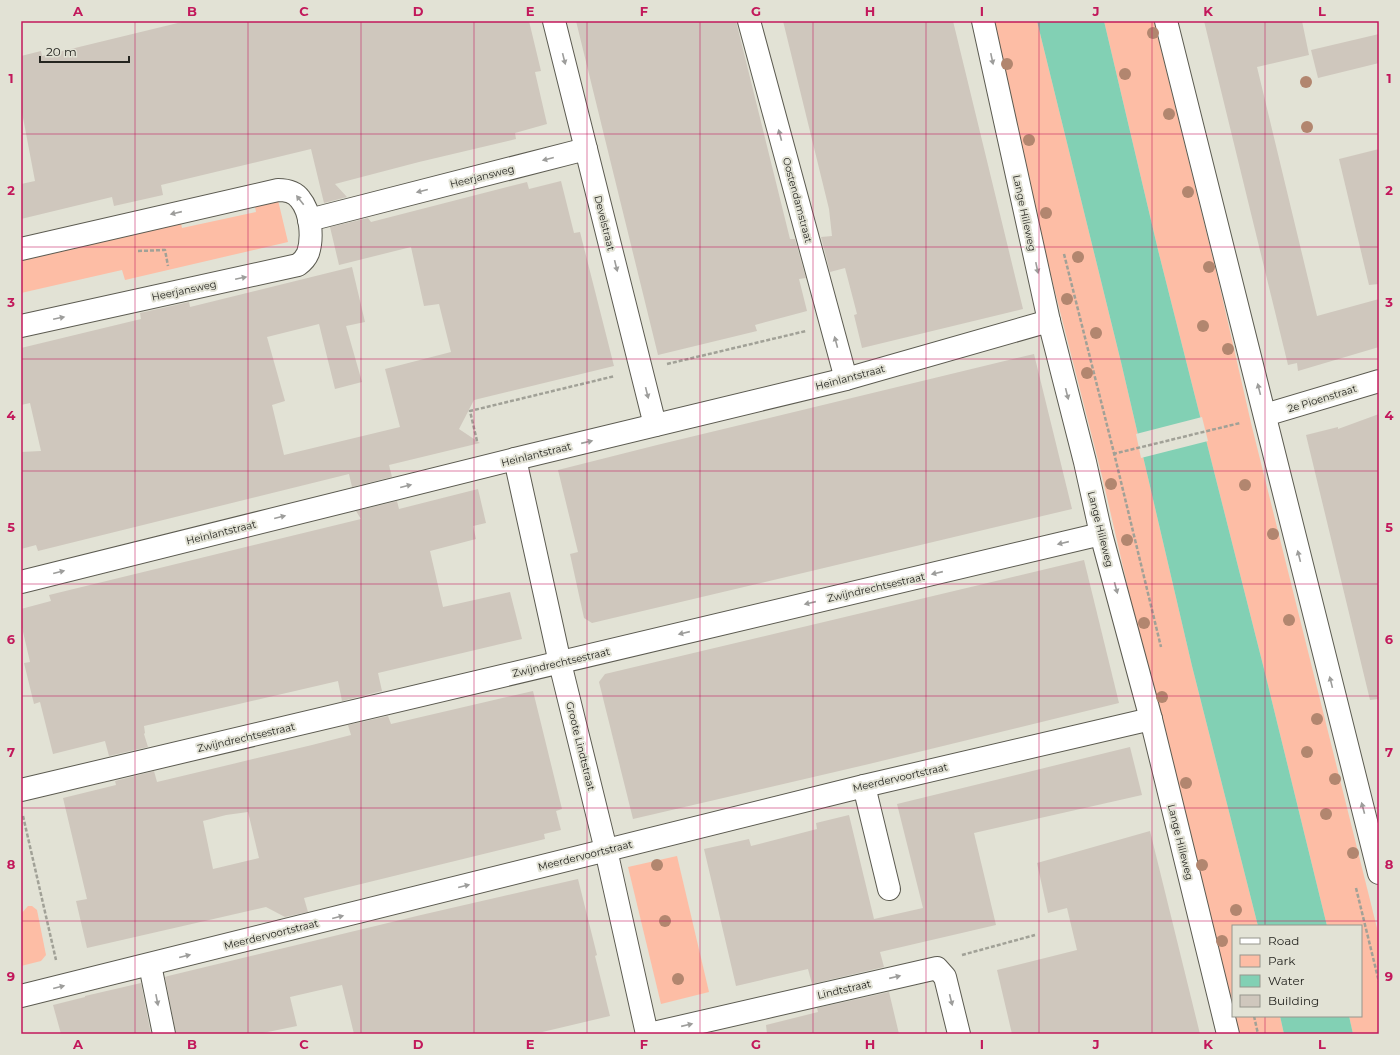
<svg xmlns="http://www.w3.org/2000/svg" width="1400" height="1055" font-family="Montserrat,sans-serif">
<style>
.green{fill:#fdbda5}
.water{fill:#82d0b4}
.pier{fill:#e2e2d5}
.building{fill:#cfc7bd;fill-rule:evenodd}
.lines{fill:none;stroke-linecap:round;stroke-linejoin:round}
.minor-casing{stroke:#5c5b51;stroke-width:24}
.path{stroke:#a1a197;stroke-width:2.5;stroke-dasharray:4 2;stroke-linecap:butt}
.minor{stroke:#fff;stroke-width:22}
.tree{fill:#b2866f}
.oneway{fill:#9d9d9b}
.grid{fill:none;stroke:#c2185b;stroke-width:1;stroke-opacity:0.55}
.labels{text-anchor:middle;stroke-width:4;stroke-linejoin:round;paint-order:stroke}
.street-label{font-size:10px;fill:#252520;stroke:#e2e2d5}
.neatline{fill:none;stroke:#c2185b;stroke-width:1.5}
.grid-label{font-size:13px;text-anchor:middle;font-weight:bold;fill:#c2185b}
</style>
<rect width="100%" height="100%" fill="#e2e2d5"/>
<g class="green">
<polygon points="988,21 1037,21 1121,362 1192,666 1258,926 1233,926 1233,1014 1162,735 1102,476 1049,268"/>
<polygon points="1104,21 1154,21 1218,279 1251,423 1379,936 1379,1034 1353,1034 1349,1016 1361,1016 1361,926 1327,926 1265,673 1158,250"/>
<polygon points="277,196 288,242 125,280 122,270 21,293 21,256 180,219 182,228 256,212 254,201"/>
<polygon points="677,856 709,992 661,1004 628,867"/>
<polygon points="28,906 32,906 37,910 46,955 41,961 21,966 21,914"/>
<polygon points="1233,1016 1280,1016 1284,1034 1238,1034"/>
</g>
<g class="water">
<polygon points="1037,21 1104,21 1158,250 1265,673 1327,926 1258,926 1192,666 1121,362"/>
<polygon points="1280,1016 1349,1016 1353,1034 1284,1034"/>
</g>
<polygon class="pier" points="1202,417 1208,441 1141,458 1136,434"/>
<g class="building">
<polygon points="186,21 529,21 541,71 535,72 547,124 515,133 516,139 419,162 335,184 347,197 324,203 311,149 161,185 163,195 114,206 112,197 21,219 21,184 35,181 21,107 21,56 41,51 42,56"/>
<polygon points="576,21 736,21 790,239 795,239 806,278 799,279 807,311 755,325 757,331 658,355"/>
<polygon points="783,21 953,21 1023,309 862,348 854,315 857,314 845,268 830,272 821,237 832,236 829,209"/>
<polygon points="1204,21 1302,21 1309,55 1257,67 1317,316 1379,299 1379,347 1298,371 1297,363 1288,365"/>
<polygon points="1379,34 1379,63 1318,78 1311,50"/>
<polygon points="1379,149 1379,284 1369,285 1339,159"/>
<polygon points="561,181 574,233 580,232 614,366 474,400 459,429 480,443 389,465 392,477 352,487 349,474 38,551 36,545 21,549 21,452 41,451 30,403 21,405 21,348 141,319 140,313 189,302 190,307 352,267 365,322 346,326 362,382 335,389 319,324 267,337 285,401 272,405 284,455 400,427 385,369 451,352 439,304 424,306 411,247 339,265 330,227 368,218 371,222 527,182 529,189"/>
<polygon points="1034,354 1072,509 592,623 584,618 570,554 578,552 558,470 657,445"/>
<polygon points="1379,414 1379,699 1370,700 1306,435 1338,427 1338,429"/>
<polygon points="478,489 486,523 473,526 476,539 430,551 443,607 510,592 522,639 378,673 382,691 342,701 338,681 144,726 145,733 144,734 148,747 109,756 105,741 53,754 40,702 34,704 24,663 30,662 21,623 21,609 51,601 49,595 361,519 356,511 397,501 399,509"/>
<polygon points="1084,560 1119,703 869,764 633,819 599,682 605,674"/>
<path d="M533 691 562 809 556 811 561 830 544 834 545 839 304 898 308 912 285 917 266 907 87 948 76 901 87 899 63 798 116 785 115 781 154 771 157 782 312 745 351 735 348 725 388 716 391 724ZM248 812 259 858 213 869 203 821 226 815Z"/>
<polygon points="1130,747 1142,795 974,833 996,925 880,952 884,967 812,984 808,969 736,986 704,849 749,839 751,846 817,829 816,823 849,815 874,919 923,908 897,804"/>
<polygon points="1150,831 1200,1034 1012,1034 997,970 1077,950 1067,908 1048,913 1037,863"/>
<polygon points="578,879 597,955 595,956 610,1016 534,1034 354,1034 342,985 290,997 297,1026 258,1034 176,1034 165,977 168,976 421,915"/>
<polygon points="141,983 151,1034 61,1034 53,1005 85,997 85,996"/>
<polygon points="889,992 899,1034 767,1034 766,1025 818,1012 817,1008"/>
</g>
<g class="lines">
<defs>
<g id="minor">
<polyline points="554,21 655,425"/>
<polyline points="749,21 846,379"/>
<polyline points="983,21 1049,321 1085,462 1101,534 1151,719 1228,1034"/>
<polyline points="1166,21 1379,873"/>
<polyline points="309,220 586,149"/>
<path d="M21 249 278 190C286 190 295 192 300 199 311 212 313 238 308 253 306 258 302 262 298 265L21 326"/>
<polyline points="1265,415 1379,381"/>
<polyline points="515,459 560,663 606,850 647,1034"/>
<polyline points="21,582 515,459 846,379 1049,321"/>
<polyline points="864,786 889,889"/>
<polyline points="21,790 1101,534"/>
<polyline points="150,965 164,1034"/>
<polyline points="21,996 864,786 1151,719"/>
<polyline points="649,1034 937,968 945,977 959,1034"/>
</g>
</defs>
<use href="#minor" class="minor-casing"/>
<g class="path">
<polyline points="138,251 165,250 168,266"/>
<polyline points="1064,254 1114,453 1161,647"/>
<polyline points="667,364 806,331"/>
<polyline points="477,441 470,411 615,376"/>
<polyline points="1113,454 1240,423"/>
<polyline points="23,816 56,960"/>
<polyline points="1356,888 1379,982"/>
<polyline points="962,955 1035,935"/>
<polyline points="1254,1016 1258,1034"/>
</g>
<use href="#minor" class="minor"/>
</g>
<g class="tree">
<circle cx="1153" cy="33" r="6"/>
<circle cx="1007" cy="64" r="6"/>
<circle cx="1125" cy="74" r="6"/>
<circle cx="1306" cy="82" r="6"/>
<circle cx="1169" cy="114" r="6"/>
<circle cx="1307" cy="127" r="6"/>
<circle cx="1029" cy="140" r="6"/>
<circle cx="1188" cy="192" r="6"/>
<circle cx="1046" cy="213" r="6"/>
<circle cx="1078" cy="257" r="6"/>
<circle cx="1209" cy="267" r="6"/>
<circle cx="1067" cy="299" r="6"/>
<circle cx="1203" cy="326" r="6"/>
<circle cx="1096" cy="333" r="6"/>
<circle cx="1228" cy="349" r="6"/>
<circle cx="1087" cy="373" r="6"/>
<circle cx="1111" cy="484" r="6"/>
<circle cx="1245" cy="485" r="6"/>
<circle cx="1273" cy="534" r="6"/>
<circle cx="1127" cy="540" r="6"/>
<circle cx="1289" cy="620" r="6"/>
<circle cx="1144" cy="623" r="6"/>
<circle cx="1162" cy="697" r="6"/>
<circle cx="1317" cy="719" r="6"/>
<circle cx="1307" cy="752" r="6"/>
<circle cx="1335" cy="779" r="6"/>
<circle cx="1186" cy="783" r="6"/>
<circle cx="1326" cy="814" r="6"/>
<circle cx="1353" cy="853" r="6"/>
<circle cx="657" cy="865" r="6"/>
<circle cx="1202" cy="865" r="6"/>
<circle cx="1236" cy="910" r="6"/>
<circle cx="665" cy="921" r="6"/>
<circle cx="1222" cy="941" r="6"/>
<circle cx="678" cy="979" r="6"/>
</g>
<defs><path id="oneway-solid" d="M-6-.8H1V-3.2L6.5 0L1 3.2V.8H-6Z"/></defs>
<g class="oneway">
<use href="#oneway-solid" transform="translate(564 59) rotate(76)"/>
<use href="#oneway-solid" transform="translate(992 59) rotate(78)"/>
<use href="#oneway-solid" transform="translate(780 135) rotate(-105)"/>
<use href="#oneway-solid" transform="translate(548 159) rotate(166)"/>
<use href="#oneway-solid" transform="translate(422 191) rotate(166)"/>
<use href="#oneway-solid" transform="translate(300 200) rotate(-128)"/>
<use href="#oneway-solid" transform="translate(176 213) rotate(167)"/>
<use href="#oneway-solid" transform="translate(616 266) rotate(76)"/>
<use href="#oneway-solid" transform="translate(1037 268) rotate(78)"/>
<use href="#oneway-solid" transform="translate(241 278) rotate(-12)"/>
<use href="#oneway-solid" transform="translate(59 318) rotate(-12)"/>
<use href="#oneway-solid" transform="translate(836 342) rotate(-105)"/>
<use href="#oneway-solid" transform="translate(1259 389) rotate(-104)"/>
<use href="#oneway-solid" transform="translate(647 393) rotate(76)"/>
<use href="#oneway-solid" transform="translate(1067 394) rotate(76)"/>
<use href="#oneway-solid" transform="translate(587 442) rotate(-13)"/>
<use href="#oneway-solid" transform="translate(406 486) rotate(-14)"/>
<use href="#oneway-solid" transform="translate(280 517) rotate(-14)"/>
<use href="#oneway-solid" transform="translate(1063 543) rotate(167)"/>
<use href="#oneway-solid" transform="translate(1299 556) rotate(-104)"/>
<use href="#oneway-solid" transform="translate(59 572) rotate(-14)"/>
<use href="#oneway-solid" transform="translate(937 573) rotate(167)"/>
<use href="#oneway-solid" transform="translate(1116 588) rotate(75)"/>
<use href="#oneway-solid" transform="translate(810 603) rotate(167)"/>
<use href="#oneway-solid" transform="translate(684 633) rotate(167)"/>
<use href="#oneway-solid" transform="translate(1331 682) rotate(-104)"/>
<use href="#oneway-solid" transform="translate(1363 808) rotate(-105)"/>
<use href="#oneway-solid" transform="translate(464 886) rotate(-14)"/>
<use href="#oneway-solid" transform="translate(338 917) rotate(-14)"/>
<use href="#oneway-solid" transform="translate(185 956) rotate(-14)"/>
<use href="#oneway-solid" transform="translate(895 977) rotate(-13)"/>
<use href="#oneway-solid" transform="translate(59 987) rotate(-14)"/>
<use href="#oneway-solid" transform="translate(157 1000) rotate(79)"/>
<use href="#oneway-solid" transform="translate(951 1000) rotate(76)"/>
<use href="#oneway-solid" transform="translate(687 1025) rotate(-13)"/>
</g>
<path class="grid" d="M135 21V1034M248 21V1034M361 21V1034M474 21V1034M587 21V1034M700 21V1034M813 21V1034M926 21V1034M1039 21V1034M1152 21V1034M1265 21V926M21 134H1379M21 247H1379M21 359H1379M21 471H1379M21 584H1379M21 696H1379M21 808H1379M21 921H1379M1265 1016V1034"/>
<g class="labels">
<g class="street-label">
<text transform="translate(482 176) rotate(-14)" y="4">Heerjansweg</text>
<text transform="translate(798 200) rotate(75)" y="4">Oostendamstraat</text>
<text transform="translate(1025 213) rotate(78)" y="4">Lange Hilleweg</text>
<text transform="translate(605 223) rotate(76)" y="4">Develstraat</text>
<text transform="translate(184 290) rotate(-12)" y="4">Heerjansweg</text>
<text transform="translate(850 377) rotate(-15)" y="4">Heinlantstraat</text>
<text transform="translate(1322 398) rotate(-17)" y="4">2e Pioenstraat</text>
<text transform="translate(536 454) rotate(-14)" y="4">Heinlantstraat</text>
<text transform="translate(1101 529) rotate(76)" y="4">Lange Hilleweg</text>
<text transform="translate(221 532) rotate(-14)" y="4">Heinlantstraat</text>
<text transform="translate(876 587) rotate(-13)" y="4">Zwijndrechtsestraat</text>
<text transform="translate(561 662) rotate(-13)" y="4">Zwijndrechtsestraat</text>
<text transform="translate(246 737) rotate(-13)" y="4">Zwijndrechtsestraat</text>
<text transform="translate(581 746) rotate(76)" y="4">Groote Lindtstraat</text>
<text transform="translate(900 777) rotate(-13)" y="4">Meerdervoortstraat</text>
<text transform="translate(1181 842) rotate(76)" y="4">Lange Hilleweg</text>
<text transform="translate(585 855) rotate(-14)" y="4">Meerdervoortstraat</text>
<text transform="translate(271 934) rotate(-14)" y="4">Meerdervoortstraat</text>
<text transform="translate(844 989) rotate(-13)" y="4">Lindtstraat</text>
</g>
</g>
<rect width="1400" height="1055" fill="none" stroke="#e2e2d5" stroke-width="44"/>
<rect x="1232" y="925" width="130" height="92" fill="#e2e2d5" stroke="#96968d"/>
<rect x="1240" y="938" width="20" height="6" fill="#ffffff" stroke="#96968d"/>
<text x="1268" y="945" font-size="12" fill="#252520">Road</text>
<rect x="1240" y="955" width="20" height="12" fill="#fdbda5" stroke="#96968d"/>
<text x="1268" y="965" font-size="12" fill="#252520">Park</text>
<rect x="1240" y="975" width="20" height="12" fill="#82d0b4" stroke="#96968d"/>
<text x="1268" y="985" font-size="12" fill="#252520">Water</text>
<rect x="1240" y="995" width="20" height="12" fill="#cfc7bd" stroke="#96968d"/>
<text x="1268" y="1005" font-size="12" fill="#252520">Building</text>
<path d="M40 56v6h89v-6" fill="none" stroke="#252520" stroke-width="2"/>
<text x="46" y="56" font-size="12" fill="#252520" stroke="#e2e2d5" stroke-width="3" paint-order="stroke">20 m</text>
<rect x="22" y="22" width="1356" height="1011" class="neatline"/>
<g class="grid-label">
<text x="78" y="16">A</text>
<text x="192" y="16">B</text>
<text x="304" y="16">C</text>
<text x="418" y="16">D</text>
<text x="530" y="16">E</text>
<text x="644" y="16">F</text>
<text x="756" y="16">G</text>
<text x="870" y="16">H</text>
<text x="982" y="16">I</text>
<text x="1096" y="16">J</text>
<text x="1208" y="16">K</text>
<text x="1322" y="16">L</text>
<text x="11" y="83">1</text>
<text x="1389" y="83">1</text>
<text x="11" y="195">2</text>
<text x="1389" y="195">2</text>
<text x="11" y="307">3</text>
<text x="1389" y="307">3</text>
<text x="11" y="420">4</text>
<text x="1389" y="420">4</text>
<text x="11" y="532">5</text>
<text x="1389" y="532">5</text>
<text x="11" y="644">6</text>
<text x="1389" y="644">6</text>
<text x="11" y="757">7</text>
<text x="1389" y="757">7</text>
<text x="11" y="869">8</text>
<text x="1389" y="869">8</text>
<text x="11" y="981">9</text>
<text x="1389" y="981">9</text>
<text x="78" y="1049">A</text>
<text x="192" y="1049">B</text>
<text x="304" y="1049">C</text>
<text x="418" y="1049">D</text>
<text x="530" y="1049">E</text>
<text x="644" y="1049">F</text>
<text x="756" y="1049">G</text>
<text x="870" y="1049">H</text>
<text x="982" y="1049">I</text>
<text x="1096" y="1049">J</text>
<text x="1208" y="1049">K</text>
<text x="1322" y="1049">L</text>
</g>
</svg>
